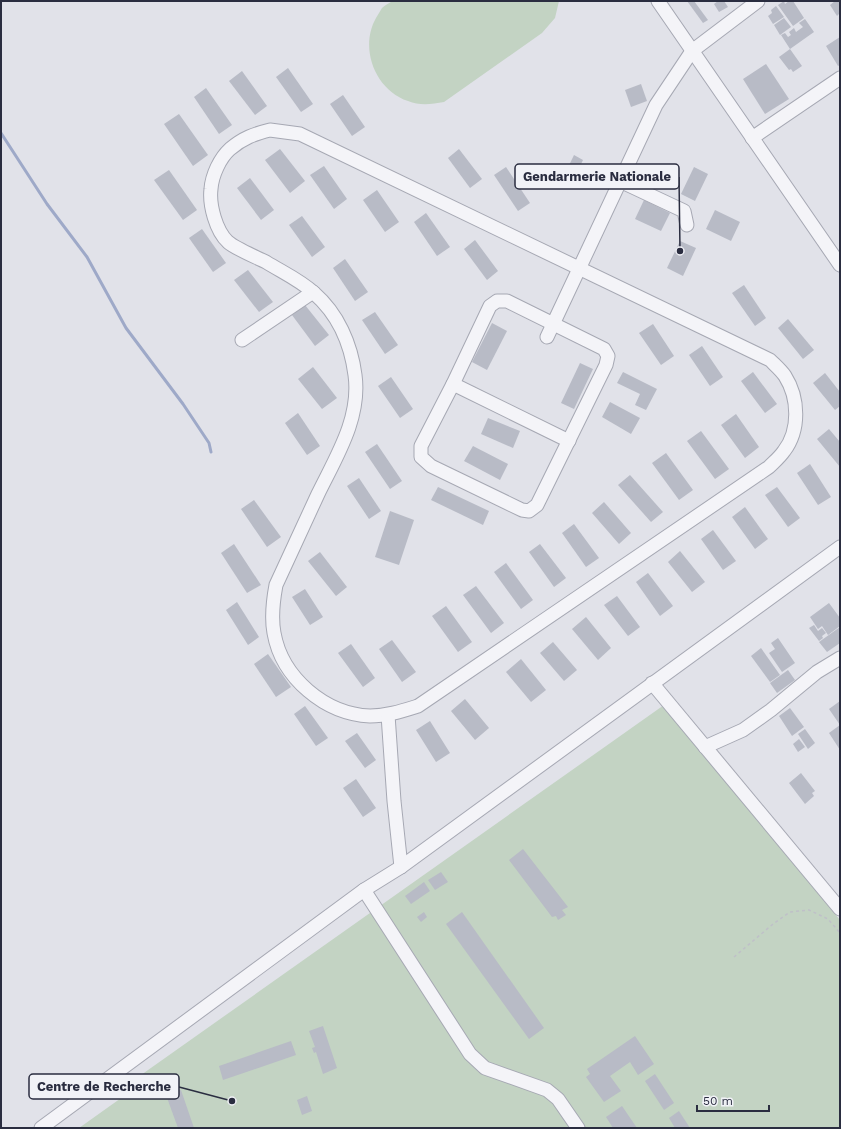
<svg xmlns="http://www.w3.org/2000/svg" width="841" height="1129" font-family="'Work Sans',sans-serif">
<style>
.green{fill:#c3d3c3}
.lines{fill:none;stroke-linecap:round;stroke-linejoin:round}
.stream{stroke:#9ea9c8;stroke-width:3}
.building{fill:#b8bbc6}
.minor-casing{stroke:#a6a8b3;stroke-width:15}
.path{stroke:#bfc0c8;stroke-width:1.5;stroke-dasharray:3 3;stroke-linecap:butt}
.minor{stroke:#f4f4f8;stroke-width:13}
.leader{fill:none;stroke:#2a2d40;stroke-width:1.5}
.callout-dot{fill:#2a2d40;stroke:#f1f2f7;stroke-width:1.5}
.callout{fill:#f1f2f7;stroke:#2a2d40;stroke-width:1.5}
.callout-label{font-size:13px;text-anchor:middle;font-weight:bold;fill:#2a2d40}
</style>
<rect width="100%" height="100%" fill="#e1e2e9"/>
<g class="green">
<path d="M393 1H559L555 18 542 33 444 102C432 104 420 106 408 101 375 90 359 48 376 18 378 15 380 11 382 8 385 5 389 3 393 1Z"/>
<polygon points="664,705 840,920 840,1128 79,1128 145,1081 141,1075"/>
</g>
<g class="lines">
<polyline class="stream" points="1,133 47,204 87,257 126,328 183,404 209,443 211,452"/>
</g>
<g class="building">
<polygon points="687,1 694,1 708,20 703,23"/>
<polygon points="718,1 724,1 728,7 719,12 714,4"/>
<polygon points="784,1 785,4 789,1 793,1 804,18 793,26 778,5"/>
<polygon points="835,1 840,1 840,13 837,16 830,5"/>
<polygon points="776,6 784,17 773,24 768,16 772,13 771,10"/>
<polygon points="784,18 791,27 780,35 774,25"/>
<polygon points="805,19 814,32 790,49 781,35 785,33 788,37 791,35 789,32 794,28 796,32 803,27 799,23"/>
<polygon points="840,37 840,65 838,66 826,46"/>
<polygon points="790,49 802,66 793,72 791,69 789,70 779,57"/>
<polygon points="766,64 789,99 765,114 743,79"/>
<polygon points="288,68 313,104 301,112 276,77"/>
<polygon points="242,71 267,106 255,115 229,81"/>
<polygon points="641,84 647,101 631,107 625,90"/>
<polygon points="206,88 232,125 219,134 194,97"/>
<polygon points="343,95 365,127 352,136 330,104"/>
<polygon points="179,114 208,155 193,166 164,124"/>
<polygon points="280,149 305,181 290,193 265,160"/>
<polygon points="459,149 482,179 470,188 448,158"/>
<polygon points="574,155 583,160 569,189 560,184"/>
<polygon points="324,166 347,199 334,209 310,175"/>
<polygon points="506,167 530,203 518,211 494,175"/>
<polygon points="694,167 708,174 695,201 681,194"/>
<polygon points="169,170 197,210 183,220 154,180"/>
<polygon points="250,178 274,210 261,220 237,188"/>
<polygon points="377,190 399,222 385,232 363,200"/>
<polygon points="644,200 670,213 661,231 635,219"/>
<polygon points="715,210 740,222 731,241 706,229"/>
<polygon points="426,213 450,247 437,256 414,222"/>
<polygon points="302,216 325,247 312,257 289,225"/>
<polygon points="202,229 226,263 213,272 189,238"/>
<polygon points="475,240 498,271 487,280 464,249"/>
<polygon points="680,241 696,248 683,276 667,268"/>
<polygon points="345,259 368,292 355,301 333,268"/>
<polygon points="248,270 273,302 259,312 234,280"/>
<polygon points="744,285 766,318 755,326 732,293"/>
<polygon points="305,305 329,335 315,346 292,315"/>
<polygon points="375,312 398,345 385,354 362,320"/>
<polygon points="788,319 814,350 803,359 778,328"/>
<polygon points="492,323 507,331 487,370 472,362"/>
<polygon points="653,324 674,356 661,365 639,333"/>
<polygon points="702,346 723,377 710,386 689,355"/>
<polygon points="580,363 593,369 574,409 561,403"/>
<polygon points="313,367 337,398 322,409 298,379"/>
<polygon points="623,372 657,389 646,410 635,405 640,394 617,383"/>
<polygon points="753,372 777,404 765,413 741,381"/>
<polygon points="825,373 840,392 840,406 835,410 813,383"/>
<polygon points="391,377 413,409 400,418 378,386"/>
<polygon points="610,402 640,418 631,434 602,417"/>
<polygon points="298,413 320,446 307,455 285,423"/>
<polygon points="736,414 759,447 745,458 721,425"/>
<polygon points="488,418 520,431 513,448 481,434"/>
<polygon points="829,429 840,442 840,467 817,439"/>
<polygon points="701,431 729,469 715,479 687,441"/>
<polygon points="377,444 402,481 390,489 365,452"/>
<polygon points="473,446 508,464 500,480 464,461"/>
<polygon points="666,453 693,490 679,500 652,463"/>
<polygon points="810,464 831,497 818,505 797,473"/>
<polygon points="630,475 663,512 651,522 618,485"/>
<polygon points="359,478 381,511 369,519 347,486"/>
<polygon points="438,487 489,511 483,525 431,500"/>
<polygon points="777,487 800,518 788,527 765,495"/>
<polygon points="254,500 281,537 267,547 241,509"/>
<polygon points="604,502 631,533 619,544 592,513"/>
<polygon points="745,507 768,539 755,549 732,517"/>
<polygon points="390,511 414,520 399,565 375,557"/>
<polygon points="574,524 599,558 586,567 562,533"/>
<polygon points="713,530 736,561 723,570 701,539"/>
<polygon points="234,544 261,585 247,593 221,553"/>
<polygon points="540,544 566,578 554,587 529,552"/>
<polygon points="680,551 705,582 692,592 668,562"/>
<polygon points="320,552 347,587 336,596 308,561"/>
<polygon points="506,563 533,600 521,609 494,572"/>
<polygon points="648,573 673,606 660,616 636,582"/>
<polygon points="476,586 504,623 491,633 463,595"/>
<polygon points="305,589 323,617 310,625 292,597"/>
<polygon points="617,596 640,627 628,636 604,605"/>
<polygon points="237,602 259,637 248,645 226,610"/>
<polygon points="829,603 840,618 840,626 828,635 822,626 818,629 810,617"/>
<polygon points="446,606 472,642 458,652 432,616"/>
<polygon points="586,617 611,648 598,660 572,629"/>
<polygon points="814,625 818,631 822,628 826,633 822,636 823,638 819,641 809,628"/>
<polygon points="840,627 840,643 827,652 819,642"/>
<polygon points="778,638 795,663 782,672 769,653 775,649 771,643"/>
<polygon points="392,640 416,672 402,682 379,649"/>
<polygon points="553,642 577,670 564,681 540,653"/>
<polygon points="351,644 375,678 363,687 338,653"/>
<polygon points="761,648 780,675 770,682 751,656"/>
<polygon points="268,654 291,687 276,697 254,664"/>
<polygon points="521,659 546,690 531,702 506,672"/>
<polygon points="788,670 795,680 777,693 770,683"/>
<polygon points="465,699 489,728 475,740 451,711"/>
<polygon points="840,701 840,725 829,709"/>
<polygon points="305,706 328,738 316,746 294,714"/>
<polygon points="790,708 804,727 792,736 779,716"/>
<polygon points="430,721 450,753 436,762 416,730"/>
<polygon points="840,725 840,750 829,733"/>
<polygon points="805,729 815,743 808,749 798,734"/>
<polygon points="357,733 376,760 365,768 345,741"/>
<polygon points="799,739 805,747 798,752 793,744"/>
<polygon points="801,773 815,791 812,793 814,796 805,804 789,783"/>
<polygon points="356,779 376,808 363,817 343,788"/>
<polygon points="523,849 568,907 562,910 566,915 558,920 556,916 552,917 509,860"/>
<polygon points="441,872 448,882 435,890 428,880"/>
<polygon points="424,882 430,891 411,904 405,896"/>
<polygon points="424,912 427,917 421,922 417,917"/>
<polygon points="462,912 544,1028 529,1039 446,924"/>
<polygon points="323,1026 337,1068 323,1074 316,1052 314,1053 312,1048 315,1047 309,1031"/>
<polygon points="635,1036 654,1064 638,1075 630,1062 610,1076 621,1091 604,1102 586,1077 590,1074 587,1069"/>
<polygon points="291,1041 296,1055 223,1080 219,1066"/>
<polygon points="655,1074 674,1103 664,1110 645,1081"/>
<polygon points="181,1090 194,1128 178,1128 166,1095"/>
<polygon points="307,1096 312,1111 302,1115 297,1100"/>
<polygon points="622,1106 637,1128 613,1128 606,1117"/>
<polygon points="679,1111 690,1128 675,1128 669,1118"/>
</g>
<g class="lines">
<defs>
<g id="minor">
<polyline points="658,1 840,265"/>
<path d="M270 130 300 134 770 360C775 365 781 370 785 376 799 398 800 430 784 451 780 457 774 462 769 467L418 706C402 711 387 716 370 716 325 714 282 678 274 633 271 617 273 601 276 585 290 555 304 524 318 494 336 457 361 418 355 375 351 344 338 314 314 293 300 280 282 272 266 262 256 257 236 249 228 242 216 231 209 205 211 189 212 175 220 158 230 149 243 138 254 134 270 130Z"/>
<polyline points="752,138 840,78"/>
<polyline points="620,181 684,211 687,225"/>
<polygon points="497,301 507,301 604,349 608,356 606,365 537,505 529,511 522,510 431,466 421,457 421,446 453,384 490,306"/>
<polyline points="547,337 656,105 692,51 758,1"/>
<polyline points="242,340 313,292"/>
<polyline points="453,384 569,441"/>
<polyline points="652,683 840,909"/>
<polyline points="388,715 394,801 401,867"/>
<polyline points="705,747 743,730 771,710 817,672 840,658"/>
<polyline points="364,890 470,1054 485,1068 547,1090 558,1099 578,1128"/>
<polyline points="41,1128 364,890 401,867 840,547"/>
</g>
</defs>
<use href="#minor" class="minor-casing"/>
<polyline class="path" points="734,957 773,924 790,912 809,910 828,919 840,933"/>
<use href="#minor" class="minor"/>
</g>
<path class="leader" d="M680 251L679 177M232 1101L179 1087"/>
<g class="callout-dot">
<circle cx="680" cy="251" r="4"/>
<circle cx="232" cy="1101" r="4"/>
</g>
<g class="callout">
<rect x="515" y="164" width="164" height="25" rx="4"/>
<rect x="29" y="1074" width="150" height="25" rx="4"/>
</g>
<g class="callout-label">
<text x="597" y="181">Gendarmerie Nationale</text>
<text x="104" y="1091">Centre de Recherche</text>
</g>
<rect width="841" height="1129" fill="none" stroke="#2a2d40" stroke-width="4"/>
<path d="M697 1105v6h72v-6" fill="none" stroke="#2a2d40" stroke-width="2"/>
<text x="703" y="1105" font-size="12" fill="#2a2d40" stroke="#f1f2f7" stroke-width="3" paint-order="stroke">50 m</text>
</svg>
